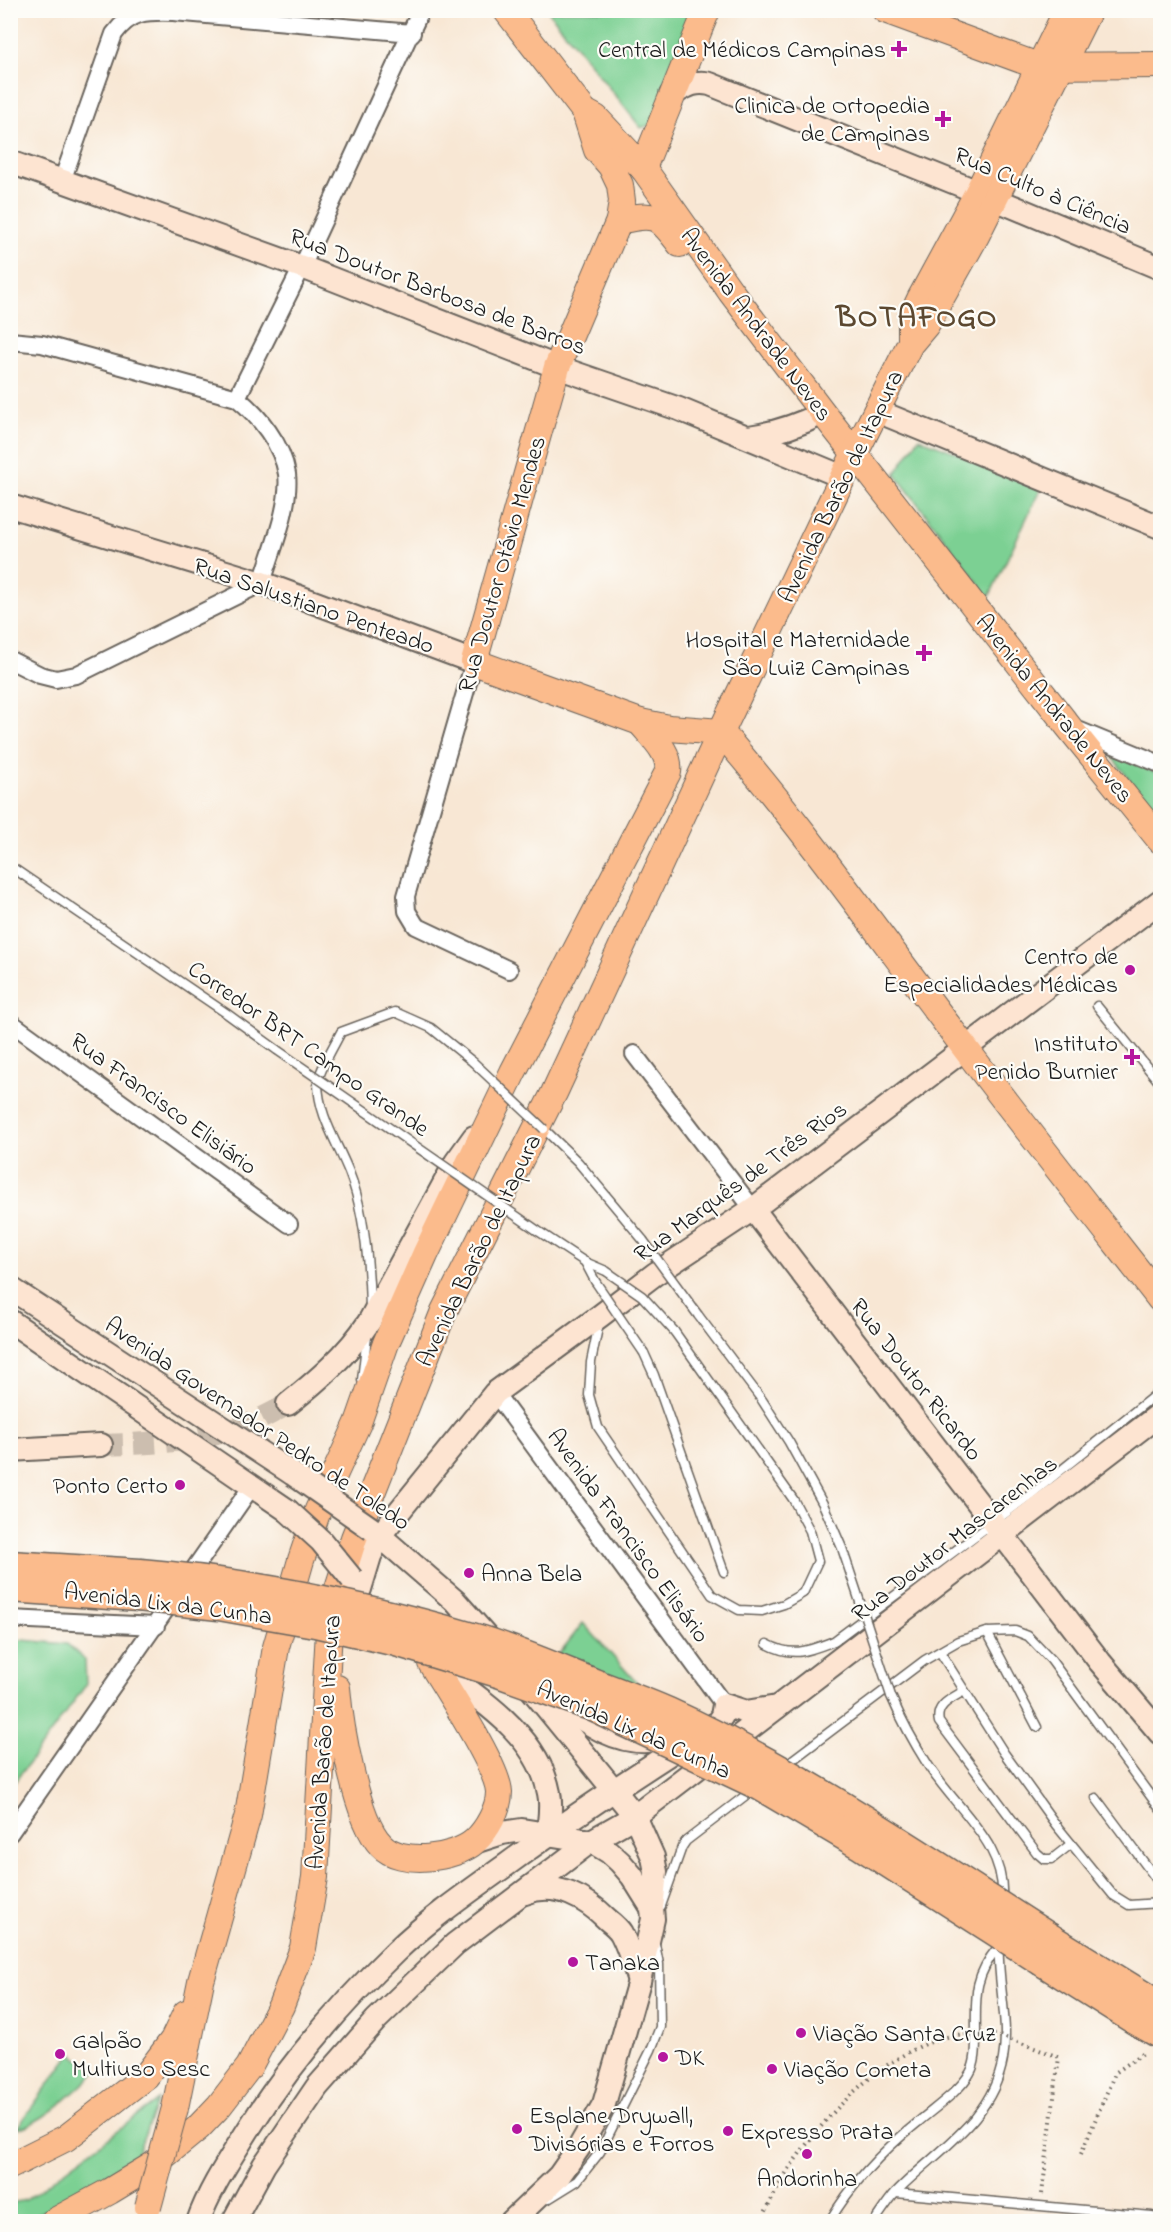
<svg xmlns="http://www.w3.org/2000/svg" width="1171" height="2232" font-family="'Indie Flower',sans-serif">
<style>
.green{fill:#7cd093;stroke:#4c7658;stroke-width:1.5}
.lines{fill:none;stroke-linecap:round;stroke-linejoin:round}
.secondary-tunnel{stroke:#ccbeaf;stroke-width:22;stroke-dasharray:22 11;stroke-linecap:butt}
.lane-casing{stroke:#69635c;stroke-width:11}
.street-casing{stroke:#69635c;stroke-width:20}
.secondary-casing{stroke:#69635c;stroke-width:26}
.primary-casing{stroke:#69635c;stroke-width:28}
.highway-casing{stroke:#69635c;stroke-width:33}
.path{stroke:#69635c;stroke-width:4;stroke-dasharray:1.5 4.5;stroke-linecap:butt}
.lane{stroke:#fff;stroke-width:8}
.street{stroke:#fff;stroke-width:16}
.secondary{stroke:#fde4d1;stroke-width:22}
.primary{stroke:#fbbb8c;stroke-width:26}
.highway{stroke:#fbbb8c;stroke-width:30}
.lane-bridge-casing{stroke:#69635c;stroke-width:11;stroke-linecap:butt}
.secondary-bridge-casing{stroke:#69635c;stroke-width:26;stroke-linecap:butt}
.primary-bridge-casing{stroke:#69635c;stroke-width:28;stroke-linecap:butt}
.highway-bridge-casing{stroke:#69635c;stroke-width:33;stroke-linecap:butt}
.path-bridge{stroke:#69635c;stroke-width:4;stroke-dasharray:1.5 4.5;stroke-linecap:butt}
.lane-bridge{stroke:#fff;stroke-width:8}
.secondary-bridge{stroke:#fde4d1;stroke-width:22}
.primary-bridge{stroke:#fbbb8c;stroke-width:26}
.highway-bridge{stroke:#fbbb8c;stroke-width:30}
.poi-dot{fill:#b5179e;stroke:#fdfcf7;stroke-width:2}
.labels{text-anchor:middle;stroke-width:4.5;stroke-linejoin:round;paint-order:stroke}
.poi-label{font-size:24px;fill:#1c1c1c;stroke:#fdfcf7;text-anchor:start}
.street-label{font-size:24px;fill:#1c1c1c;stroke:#fdfcf7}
.district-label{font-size:30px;font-weight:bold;letter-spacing:1.5px;fill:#5c4830;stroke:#fdfcf7}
</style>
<rect width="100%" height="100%" fill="#fdfcf7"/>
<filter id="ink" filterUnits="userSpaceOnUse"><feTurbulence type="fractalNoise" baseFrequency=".0167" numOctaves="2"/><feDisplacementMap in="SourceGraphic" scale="12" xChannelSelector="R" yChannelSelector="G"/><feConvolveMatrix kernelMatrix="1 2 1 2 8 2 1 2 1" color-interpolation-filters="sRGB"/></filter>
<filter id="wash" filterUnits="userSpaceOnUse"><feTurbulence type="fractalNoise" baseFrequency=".008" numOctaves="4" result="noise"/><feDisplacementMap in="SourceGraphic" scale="24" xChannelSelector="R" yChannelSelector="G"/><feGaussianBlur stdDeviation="1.35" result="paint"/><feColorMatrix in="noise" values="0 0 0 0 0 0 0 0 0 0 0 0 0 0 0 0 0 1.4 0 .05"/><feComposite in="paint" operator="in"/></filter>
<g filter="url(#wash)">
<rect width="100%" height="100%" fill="#f8e7d4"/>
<g class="green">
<polygon points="548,11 696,11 651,125 641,128"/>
<polygon points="919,438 1042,486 989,597 895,474"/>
<polygon points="1110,754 1160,774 1160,821"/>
<polygon points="583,1623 638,1684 629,1693 555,1659"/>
<polygon points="11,1639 67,1644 85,1660 86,1685 11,1787"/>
<path d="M71 2053 96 2072C74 2092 44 2123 16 2129Z"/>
<polygon points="158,2100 134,2162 68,2202 20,2221 11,2222 11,2203 26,2200"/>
</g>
</g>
<g filter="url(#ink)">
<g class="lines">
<path class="secondary-tunnel" d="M101 1445C152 1443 203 1443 251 1423 263 1418 276 1411 288 1404"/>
<defs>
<g id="lane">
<polyline points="10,866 226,1013 277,1050"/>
<polyline points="1097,1006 1160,1083"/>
<polyline points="544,1129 578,1162 643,1240"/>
<polyline points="538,1231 585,1262 606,1271"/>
<polyline points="585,1262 595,1281"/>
<path d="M370 1308C369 1266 365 1212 349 1172 337 1142 318 1115 318 1082 319 1070 335 1044 341 1032L395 1012 431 1028 473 1062"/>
<polyline points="698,1315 762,1400 789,1442 823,1504 842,1548 861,1605"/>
<polyline points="599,1323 591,1362 589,1395 598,1427 712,1595 739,1610 762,1611 784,1604 803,1593 818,1561 810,1531 793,1499 674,1331"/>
<polyline points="644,1353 654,1375 724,1572"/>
<polyline points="362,1380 367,1336"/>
<polyline points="987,1632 1037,1727"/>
<path d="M767 1644C793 1658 808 1651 834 1641L1034 1492 1160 1391"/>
<polyline points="940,1652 1004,1753 1056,1825 1113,1895 1129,1905 1160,1903"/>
<path d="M964 1691C951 1699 935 1705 939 1722L1037 1853 1044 1859H1052L1071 1844"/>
<path d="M891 1696C901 1719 914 1743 928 1765 957 1811 1007 1843 1002 1902"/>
<polyline points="783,1767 925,1660 958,1641 987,1632 1015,1631 1028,1636 1051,1660 1160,1809"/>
<polyline points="1096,1798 1160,1884"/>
<polyline points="661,1906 682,1847 686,1841 754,1789"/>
<polyline points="896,2193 1152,2216 1159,2222"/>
<polyline points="548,2199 577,2181 600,2152 651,2050 660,2027 659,1964 655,1944"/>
<path d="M829 2222C852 2183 882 2151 917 2123 933 2109 960 2091 970 2073 976 2063 976 2049 976 2037 976 1998 972 1979 998 1947"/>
<path d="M874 2222C881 2212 888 2201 896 2192 937 2150 992 2121 1003 2059 1010 2019 996 1979 999 1939"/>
</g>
<g id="street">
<path d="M62 181 114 34C131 11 146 11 173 12L412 33"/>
<path d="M10 341 42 344 237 398C259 416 282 444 287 474 291 506 271 552 262 583L76 675 56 679 40 675 10 660"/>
<polyline points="237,398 302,267 421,10"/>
<polyline points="474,662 406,896 407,911 416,926 509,970"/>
<polyline points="1073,728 1160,764"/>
<polyline points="10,1022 289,1224"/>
<polyline points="634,1054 753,1209"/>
<polyline points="495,1393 724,1705"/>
<polyline points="10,1619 156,1626"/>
<polyline points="10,1833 252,1486"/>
</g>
<g id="secondary">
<path d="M671 95C685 87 694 80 710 84L978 192 1160 268"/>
<polyline points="10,162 302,267 557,367 679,409 843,477"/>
<polyline points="877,411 1160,527"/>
<path d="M749 437C776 433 799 425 823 413"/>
<polyline points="10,506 262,583 474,662"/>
<polyline points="753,1209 1100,1662 1160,1733"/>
<polyline points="10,1288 293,1474"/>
<polyline points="10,1321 287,1510"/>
<path d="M288 1404C318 1380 347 1355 369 1322L456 1162 474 1137"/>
<polyline points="10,1450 101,1445"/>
<polyline points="372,1529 455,1601 495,1646"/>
<polyline points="360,1589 370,1556 380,1535 495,1393 600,1316 655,1274 753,1209 1160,901"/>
<path d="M434 1665C478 1698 538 1734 549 1793 552 1806 549 1820 548 1834"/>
<polyline points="524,1680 635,1816 653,1857 656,1872 652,1908"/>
<path d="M554 1699C584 1721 617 1747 656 1740"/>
<polyline points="474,1842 502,1833 522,1830 591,1841 609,1852 620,1862 632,1876 652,1908 653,1919 639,1981 604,2104 580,2146 559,2176 511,2222"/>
<path d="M525 1893C556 1880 587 1899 608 1920 613 1924 618 1928 621 1933 629 1948 634 1966 639 1981"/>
<path d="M198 2222C209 2190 230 2159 248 2130 289 2065 339 2006 395 1952 429 1919 470 1891 509 1863 576 1814 645 1769 716 1724L722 1716 724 1705 746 1712 777 1707"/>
<polyline points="233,2222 264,2165 317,2087 376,2020 455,1944 591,1841 635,1816 1160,1414"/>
</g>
<g id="primary">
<polyline points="506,10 585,112 596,118 643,168 731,292 823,413 1068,726 1160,840"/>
<polyline points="885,10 1038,66 1160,65"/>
<path d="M585 112 597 150 611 166 620 185 622 201 619 221 557 367 474 662 640 722 669 728 721 732C808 833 884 942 965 1048 1029 1133 1095 1216 1160 1299"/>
<polyline points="643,168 707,10"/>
<path d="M619 221C655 212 658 215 680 244"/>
<polyline points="911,339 911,318 920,299 978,192 1067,10"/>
<path d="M337 1688C340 1724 356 1820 381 1845 400 1866 455 1859 475 1841 487 1830 499 1809 499 1792 498 1767 446 1688 431 1663"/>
<path d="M175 2108 201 1981 248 1815 276 1647 301 1560 318 1510 358 1423 386 1343 425 1255 513 1072 668 772C671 752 652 737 640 722"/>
<polyline points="10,2166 66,2138 146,2076 173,2040 186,2013"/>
<polyline points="53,2222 110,2191 153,2165 198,2128 219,2106 249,2067 281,2006 303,1948 315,1877 330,1613 354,1538 444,1311 554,1093 721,732 843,477 910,344 926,325 976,236 1089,10"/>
</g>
<g id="highway">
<polyline points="10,1566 140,1574"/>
<polyline points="10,1587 138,1596"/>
<polyline points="1050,1939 1160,2007"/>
<polyline points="1043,1961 1135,2019 1160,2033"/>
</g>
</defs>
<use href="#lane" class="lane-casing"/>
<use href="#street" class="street-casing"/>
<use href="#secondary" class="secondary-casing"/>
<use href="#primary" class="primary-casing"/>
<use href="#highway" class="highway-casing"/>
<g class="path">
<polyline points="1081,2154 1115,2073 1146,2051"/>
<polyline points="1042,2194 1059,2057"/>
</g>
<use href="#lane" class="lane"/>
<use href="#street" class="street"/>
<use href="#secondary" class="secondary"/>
<use href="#primary" class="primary"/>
<use href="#highway" class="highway"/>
<defs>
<g id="lane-bridge">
<polyline points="277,1050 538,1231"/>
<polyline points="473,1062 544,1129"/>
<polyline points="643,1240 698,1315"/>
<polyline points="606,1271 642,1296 674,1331"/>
<polyline points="595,1281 644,1353"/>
<polyline points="861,1605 891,1696"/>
</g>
<g id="secondary-bridge">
<polyline points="293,1474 372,1529"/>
<polyline points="287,1510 321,1541 352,1579"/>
</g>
<polyline id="primary-bridge" points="148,2207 175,2108"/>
<g id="highway-bridge">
<path d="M140 1574C255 1584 371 1608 482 1641 520 1653 557 1669 594 1684 619 1694 644 1702 668 1713 803 1775 926 1860 1050 1939"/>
<polyline points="138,1596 219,1605 315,1622 396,1641 501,1673 593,1706 762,1786 862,1845 1043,1961"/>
</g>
</defs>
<use href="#lane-bridge" class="lane-bridge-casing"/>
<use href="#secondary-bridge" class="secondary-bridge-casing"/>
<use href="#primary-bridge" class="primary-bridge-casing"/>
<use href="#highway-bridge" class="highway-bridge-casing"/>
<path class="path-bridge" d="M760 2222C770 2204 778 2185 789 2169 830 2107 908 2025 989 2034 1007 2036 1040 2051 1059 2057"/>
<use href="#lane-bridge" class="lane-bridge"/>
<use href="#secondary-bridge" class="secondary-bridge"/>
<use href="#primary-bridge" class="primary-bridge"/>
<use href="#highway-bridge" class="highway-bridge"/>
</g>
</g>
<g class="poi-dot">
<path d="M896 40h6v6h6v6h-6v6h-6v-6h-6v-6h6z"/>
<path d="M940 110h6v6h6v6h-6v6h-6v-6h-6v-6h6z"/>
<path d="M921 644h6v6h6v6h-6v6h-6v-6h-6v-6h6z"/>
<circle cx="1130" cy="970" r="6"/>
<path d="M1129 1048h6v6h6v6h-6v6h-6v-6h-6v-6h6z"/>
<circle cx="180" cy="1485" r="6"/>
<circle cx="469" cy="1573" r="6"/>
<circle cx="573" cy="1962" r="6"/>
<circle cx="801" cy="2033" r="6"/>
<circle cx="60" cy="2054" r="6"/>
<circle cx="663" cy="2057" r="6"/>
<circle cx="772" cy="2069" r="6"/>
<circle cx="517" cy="2129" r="6"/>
<circle cx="728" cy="2131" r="6"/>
<circle cx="807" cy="2154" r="6"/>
</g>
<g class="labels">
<g class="poi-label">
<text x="886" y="57" text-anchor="end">Central de Médicos Campinas</text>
<text x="930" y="113" text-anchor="end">Clinica de Ortopedia<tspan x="930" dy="28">de Campinas</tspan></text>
<text x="910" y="647" text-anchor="end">Hospital e Maternidade<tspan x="910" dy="28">São Luiz Campinas</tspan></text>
<text x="1118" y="964" text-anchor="end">Centro de<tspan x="1118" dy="28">Especialidades Médicas</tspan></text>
<text x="1118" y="1051" text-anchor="end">Instituto<tspan x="1118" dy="28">Penido Burnier</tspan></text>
<text x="168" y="1493" text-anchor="end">Ponto Certo</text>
<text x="481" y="1581">Anna Bela</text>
<text x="585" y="1970">Tanaka</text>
<text x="813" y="2041">Viação Santa Cruz</text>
<text x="72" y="2048">Galpão<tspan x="72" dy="28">Multiuso Sesc</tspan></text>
<text x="675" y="2065">DK</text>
<text x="784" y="2077">Viação Cometa</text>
<text x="529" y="2123">Esplane Drywall,<tspan x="529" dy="28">Divisórias e Forros</tspan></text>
<text x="740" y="2139">Expresso Prata</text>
<text x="807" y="2186" text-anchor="middle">Andorinha</text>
</g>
<g class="street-label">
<text transform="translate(1043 190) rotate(23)" y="8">Rua Culto à Ciência</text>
<text transform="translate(438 291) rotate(21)" y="8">Rua Doutor Barbosa de Barros</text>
<text transform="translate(757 324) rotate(53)" y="8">Avenida Andrade Neves</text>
<text transform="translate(840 486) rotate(-64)" y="8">Avenida Barão de Itapura</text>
<text transform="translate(501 564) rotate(-74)" y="8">Rua Doutor Otávio Mendes</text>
<text transform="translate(314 605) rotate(19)" y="8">Rua Salustiano Penteado</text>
<text transform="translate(1055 708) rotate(51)" y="8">Avenida Andrade Neves</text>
<text transform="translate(309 1048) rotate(35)" y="8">Corredor BRT Campo Grande</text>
<text transform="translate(164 1103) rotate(36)" y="8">Rua Francisco Elisiário</text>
<text transform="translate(740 1181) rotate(-36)" y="8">Rua Marquês de Três Rios</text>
<text transform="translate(478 1250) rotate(-64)" y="8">Avenida Barão de Itapura</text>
<text transform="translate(917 1379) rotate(52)" y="8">Rua Doutor Ricardo</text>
<text transform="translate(258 1423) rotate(34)" y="8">Avenida Governador Pedro de Toledo</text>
<text transform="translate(629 1535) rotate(54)" y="8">Avenida Francisco Elisário</text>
<text transform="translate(954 1538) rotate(-38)" y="8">Rua Doutor Mascarenhas</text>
<text transform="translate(168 1603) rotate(7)" y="8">Avenida Lix da Cunha</text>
<text transform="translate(634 1729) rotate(24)" y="8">Avenida Lix da Cunha</text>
<text transform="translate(323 1742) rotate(-86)" y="8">Avenida Barão de Itapura</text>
</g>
<g class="district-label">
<text x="917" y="326">BOTAFOGO</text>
</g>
</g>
<rect width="1171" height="2232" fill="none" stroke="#fdfcf7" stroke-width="36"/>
</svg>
